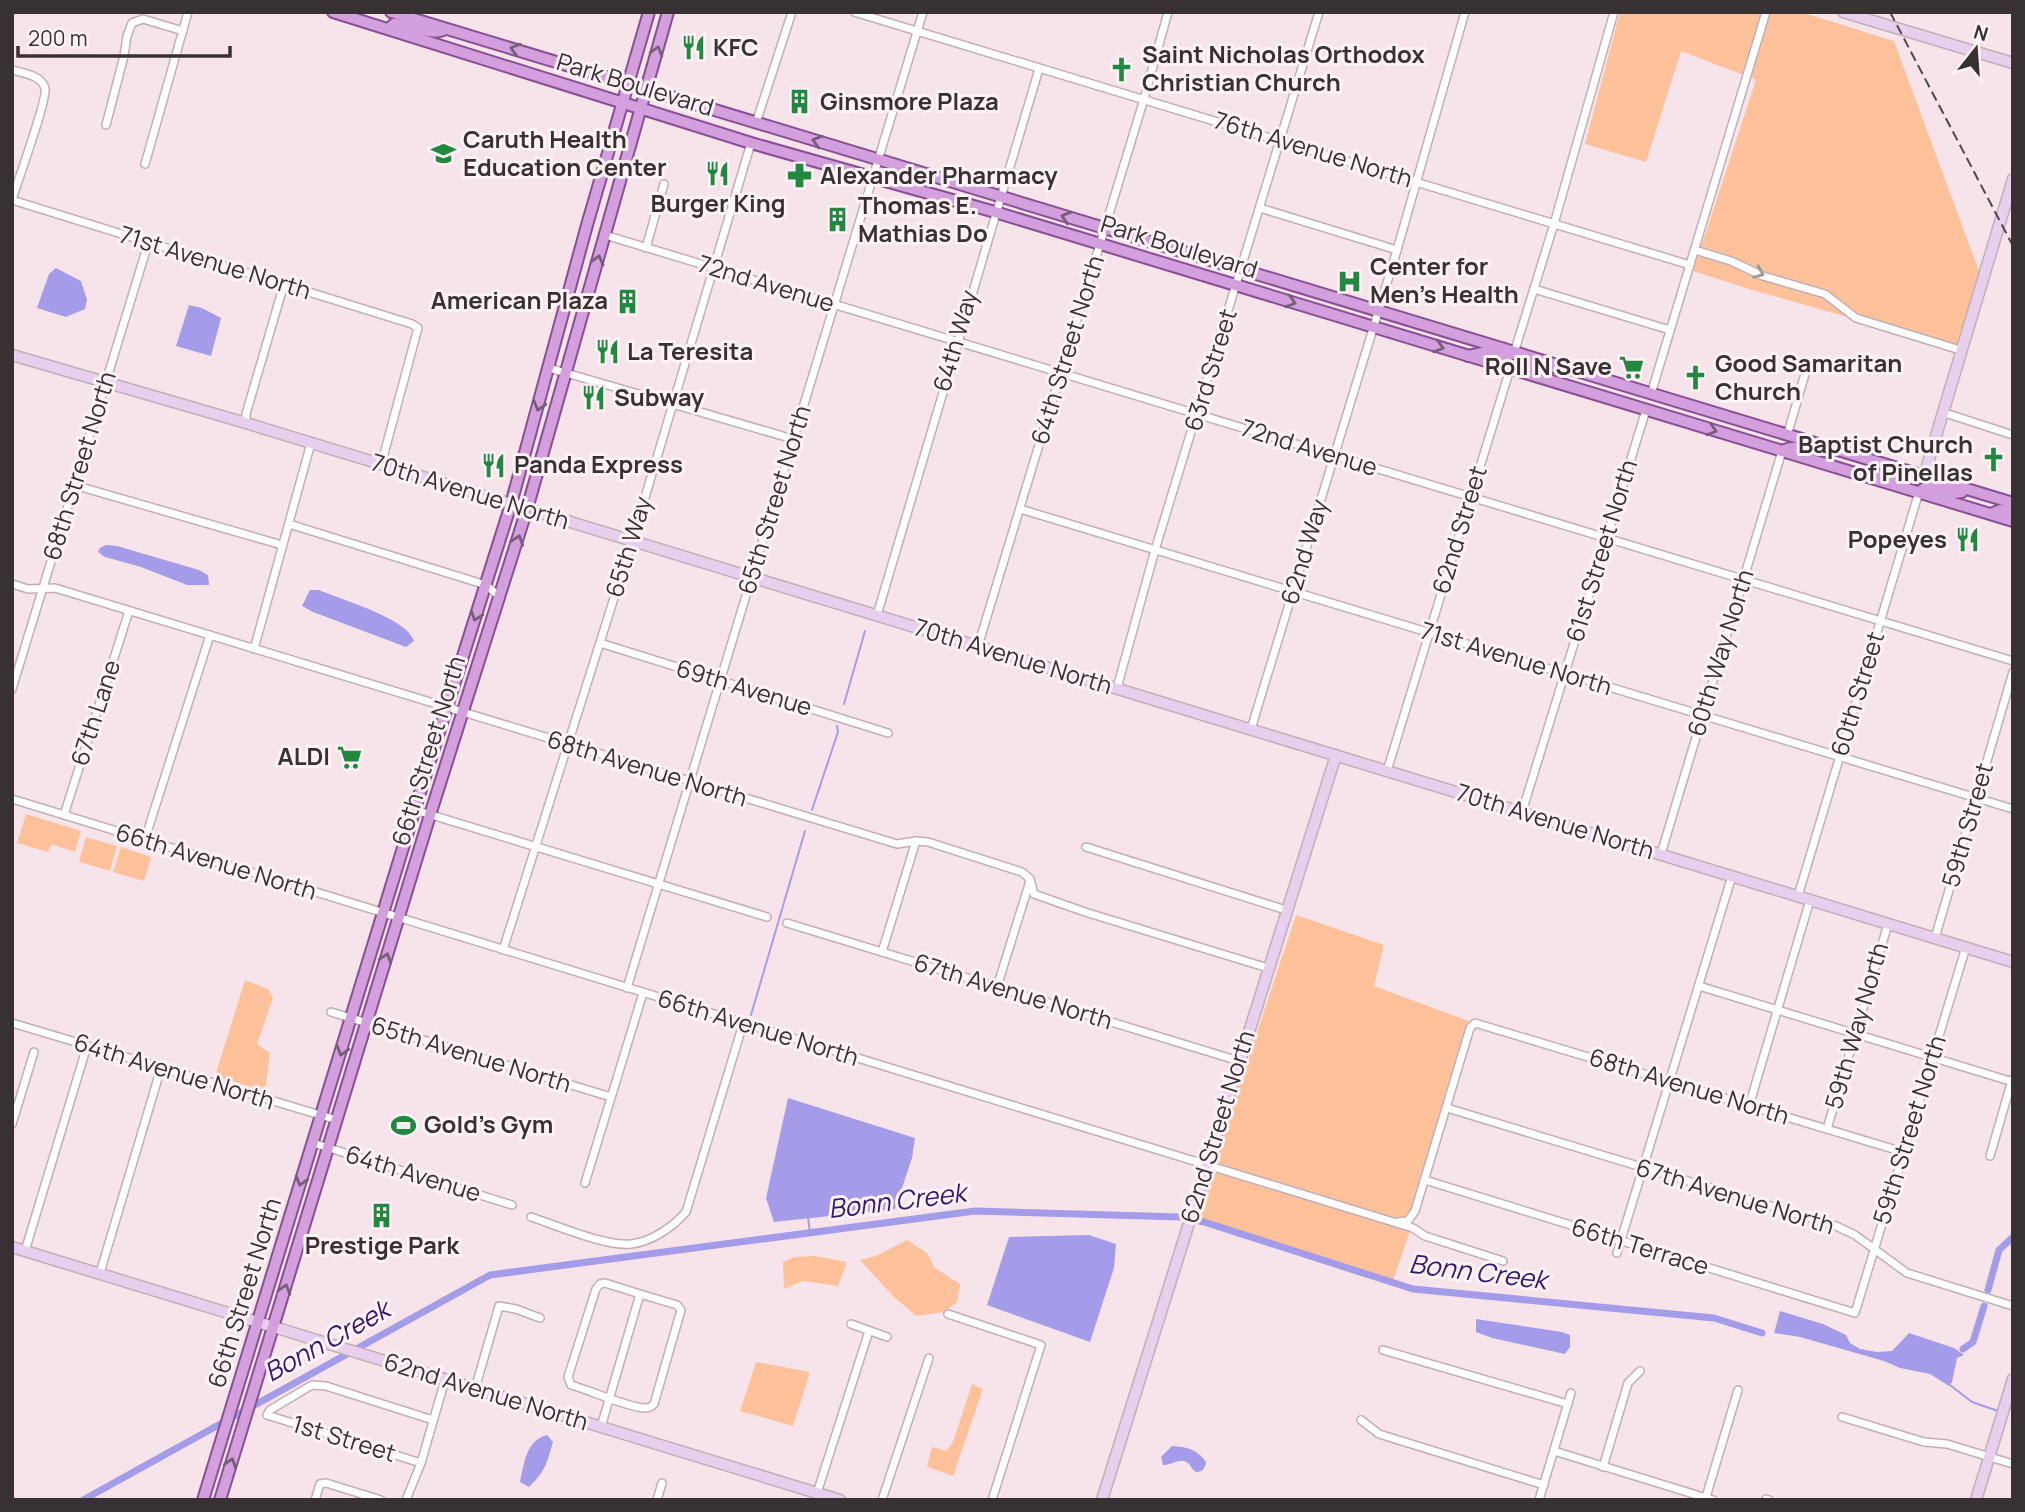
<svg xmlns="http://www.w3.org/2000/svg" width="2025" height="1512" font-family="Manrope,sans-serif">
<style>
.green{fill:#fec19a}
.water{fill:#a59ce9}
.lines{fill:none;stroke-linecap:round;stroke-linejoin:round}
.stream{stroke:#a59ce9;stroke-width:2}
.canal{stroke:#a59ce9;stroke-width:7}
.street-casing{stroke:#c1afb7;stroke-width:10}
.secondary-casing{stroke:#c1afb7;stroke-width:13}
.primary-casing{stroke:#894f94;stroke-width:14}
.street{stroke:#fff;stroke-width:7}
.secondary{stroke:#e9cfee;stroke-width:10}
.primary{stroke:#d39fdd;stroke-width:10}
.rail{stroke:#50474b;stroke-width:2;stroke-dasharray:10 5;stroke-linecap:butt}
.oneway{stroke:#765d78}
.oneway2{stroke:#9c989a}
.labels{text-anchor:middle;stroke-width:6;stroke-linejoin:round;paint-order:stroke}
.poi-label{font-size:24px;font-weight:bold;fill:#383134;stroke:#fff3f8;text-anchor:start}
.street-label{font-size:24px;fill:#383134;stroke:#fff3f8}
.water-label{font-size:26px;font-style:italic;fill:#321870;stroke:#fff3f8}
</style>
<rect width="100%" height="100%" fill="#f7e4eb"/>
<g class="green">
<polygon points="1620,12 1762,12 1744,75 1681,51 1646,162 1585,144"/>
<polygon points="1770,12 1801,12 1894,41 1980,274 1958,345 1858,315 1826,290 1765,272 1732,257 1701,247 1756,80 1751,77"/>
<polygon points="1698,255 1729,265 1762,280 1823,298 1847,317 1756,291 1693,271"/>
<polygon points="26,814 81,831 75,852 51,844 48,852 17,843"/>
<polygon points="86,837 117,846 110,871 79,862"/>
<polygon points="121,847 151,857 144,881 113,872"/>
<polygon points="1296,915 1384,945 1374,986 1471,1022 1467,1028 1412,1209 1406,1217 1394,1218 1214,1162"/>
<polygon points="256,945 245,980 268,989 273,998 257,1044 270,1053 265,1092 215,1076"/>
<polygon points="1211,1169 1410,1231 1393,1281 1195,1217"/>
<polygon points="907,1240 927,1253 935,1268 960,1284 957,1302 944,1312 916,1316 893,1296 860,1260 876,1256"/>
<polygon points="815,1256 847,1262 838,1286 803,1281 784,1289 783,1262 794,1257"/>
<polygon points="756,1362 810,1372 793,1426 740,1411"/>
<polygon points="972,1384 983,1389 953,1476 927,1467 932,1447 946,1451 953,1442"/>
</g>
<g class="water">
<polygon points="56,268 81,281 87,300 85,309 66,317 37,308 49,274"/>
<polygon points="189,305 202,308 221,318 211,356 176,346"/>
<polygon points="106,545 117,546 199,570 208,575 209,585 187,585 141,567 105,557 98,552 100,548"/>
<path d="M310 590H319C342 600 407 618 414 641L406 647 313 612 302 606Z"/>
<polygon points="788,1098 915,1138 912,1158 895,1209 774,1222 766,1198"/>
<polygon points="1089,1235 1116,1244 1114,1268 1090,1342 987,1305 1009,1237"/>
<polygon points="1780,1311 1823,1324 1846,1335 1850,1343 1860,1349 1877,1352 1892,1351 1909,1333 1954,1348 1964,1355 1957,1358 1952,1382 1949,1386 1930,1374 1900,1368 1884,1361 1800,1337 1774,1333"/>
<polygon points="1476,1319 1562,1332 1570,1335 1570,1347 1565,1354 1492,1338 1476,1332"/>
<path d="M547 1435 553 1442C547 1463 545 1472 529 1487L520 1482C524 1464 526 1440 547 1435Z"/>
<path d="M1172 1446C1187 1447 1197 1449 1206 1462 1205 1469 1202 1472 1196 1472 1193 1470 1191 1467 1189 1464 1181 1456 1172 1466 1163 1465L1161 1457Z"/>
</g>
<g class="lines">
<g class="stream">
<polyline points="844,704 865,631"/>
<polyline points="812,810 838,732 837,726"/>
<polyline points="751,1015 805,831"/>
<polyline points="808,1217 810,1233"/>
<polyline points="1950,1385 1972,1402 1998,1411"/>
</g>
<g class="canal">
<polyline points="1988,1290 1999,1250 2013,1237"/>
<polyline points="1963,1349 1973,1342 1984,1306"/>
<polyline points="83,1500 490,1275 975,1211 1180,1217 1204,1222 1413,1289 1714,1318 1762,1333"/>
</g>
<defs>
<g id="street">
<polyline points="854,12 1690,265"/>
<path d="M12 70C23 73 41 75 45 88 48 98 17 183 12 200L412 324 418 328 381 465"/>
<polyline points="756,123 792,12"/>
<polyline points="106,125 124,56 127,36 132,23 143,19 183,31"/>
<polyline points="145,164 188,12"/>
<polyline points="1260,208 1397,250"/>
<polyline points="605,235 2013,661"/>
<polyline points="646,248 664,184"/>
<polyline points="1695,250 1731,261 1763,276 1825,294 1856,318 1960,350"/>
<polyline points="1534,289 1670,330"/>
<polyline points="1514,353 1554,224 1614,12"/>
<polyline points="549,368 793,439"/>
<polyline points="1651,394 1766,12"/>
<polyline points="1942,412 2013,435"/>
<polyline points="246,423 246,414 284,284"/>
<polyline points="1787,436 1805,374"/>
<polyline points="74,485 282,545"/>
<polyline points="1020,509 2013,809"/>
<polyline points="289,524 486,585 500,597"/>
<polyline points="12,584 28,589 55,588 897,844 916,841 928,842 1022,872 1030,879 1034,894 1085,912 1268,968"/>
<polyline points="877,615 1039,69"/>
<polyline points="600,643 888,733"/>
<polyline points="978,646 1144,99 1168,12"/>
<polyline points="254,649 311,443"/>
<polyline points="1117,688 1155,550 1319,12"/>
<polyline points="12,689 148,244"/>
<polyline points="1251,729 1397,250 1465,12"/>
<polyline points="1387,771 1510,369"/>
<polyline points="12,799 1413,1228 1425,1236 1503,1261"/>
<polyline points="415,810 767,917"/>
<polyline points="1522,812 1646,410"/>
<polyline points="64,815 129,611"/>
<polyline points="145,839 210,635"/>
<polyline points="1086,847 1286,910"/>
<polyline points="1661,854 1782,451"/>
<polyline points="1798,896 1919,492"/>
<polyline points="787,923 1239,1061"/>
<polyline points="1935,938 2013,672"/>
<polyline points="503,950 632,541 751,143"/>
<polyline points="882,952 916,841"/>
<polyline points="1699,986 2013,1082"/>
<polyline points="997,987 1030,881"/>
<polyline points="627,988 923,12"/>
<polyline points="331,1012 611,1097"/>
<polyline points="12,1023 337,1120"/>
<polyline points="1749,1106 1810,900"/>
<polyline points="1447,1108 1836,1226 1855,1235 1907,1273 2013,1306"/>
<polyline points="12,1124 34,1052"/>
<polyline points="1827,1129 1888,924"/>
<polyline points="313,1143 512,1205"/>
<polyline points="1990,1156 2012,1080"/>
<polyline points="1425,1180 1855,1313 1966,947"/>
<polyline points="585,1183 643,993"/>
<path d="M531 1217C555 1225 607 1247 631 1244 651 1242 673 1227 686 1212L743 1024"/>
<polyline points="1398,1222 1408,1221 1415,1211 1470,1028 1475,1023 1903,1152"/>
<polyline points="25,1251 87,1046"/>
<polyline points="1617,1253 1732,876"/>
<polyline points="100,1273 161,1068"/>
<polyline points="948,1314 1041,1345 992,1500"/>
<polyline points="851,1324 887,1337"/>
<polyline points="1383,1350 1568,1404"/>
<polyline points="475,1389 499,1306 516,1309 540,1318"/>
<polyline points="1842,1417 1924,1442 1947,1444 2013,1464"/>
<polyline points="1361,1420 1379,1434 1544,1485"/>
<path d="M601 1427 640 1294 605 1283 600 1284 596 1289 568 1377 571 1385C592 1391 624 1406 644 1408 650 1408 650 1407 654 1404L681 1310 677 1305 640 1294"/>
<polyline points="1554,1451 1713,1500"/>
<polyline points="421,1463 267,1415 270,1410 312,1385 326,1386 433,1420"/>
<polyline points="1603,1467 1628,1383 1640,1371"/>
<polyline points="817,1493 869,1331"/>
<polyline points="1706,1497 1738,1390"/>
<polyline points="1766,1499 1769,1500"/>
<polyline points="315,1500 320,1484 326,1483 381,1500"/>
<polyline points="406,1500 421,1463 445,1380"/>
<polyline points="657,1500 662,1483"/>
<polyline points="882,1500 929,1358"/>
<polyline points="1539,1500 1571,1393"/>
</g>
<g id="secondary">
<polyline points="1843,12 2013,63"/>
<polyline points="12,355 246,423 2013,962"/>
<polyline points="1924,476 2013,179"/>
<polyline points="12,1247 840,1500"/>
<polyline points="1102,1500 1336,755"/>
<polyline points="1976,1500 2013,1379"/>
</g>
<g id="primary">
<polyline points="333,12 751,143 995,212 2013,521"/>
<polyline points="391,12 2013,503"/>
<path d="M389 29 394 24C410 24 430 37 445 29"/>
<polyline points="1468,356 1485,352 1503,357 1514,353"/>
<path d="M1510 369C1527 363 1535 369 1553 367"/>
<path d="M1782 451C1797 443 1811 452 1827 450"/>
<path d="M1874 477C1890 473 1907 483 1922 476"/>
<polyline points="1919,492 1927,487 1954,493 1962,492"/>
<polyline points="1991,514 2001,510 2013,512"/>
<polyline points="203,1500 417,802 511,504 587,225 649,12"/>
<polyline points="220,1500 430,815 527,509 668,12"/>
</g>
</defs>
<use href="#street" class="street-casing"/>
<use href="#secondary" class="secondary-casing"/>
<use href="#primary" class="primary-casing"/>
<use href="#street" class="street"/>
<use href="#secondary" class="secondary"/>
<use href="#primary" class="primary"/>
<polyline class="rail" points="1890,12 2013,246"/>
</g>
<defs><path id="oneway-chevron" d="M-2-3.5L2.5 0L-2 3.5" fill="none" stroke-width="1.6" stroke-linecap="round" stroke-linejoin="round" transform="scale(1.75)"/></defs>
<g class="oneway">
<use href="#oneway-chevron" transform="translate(515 49) rotate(-163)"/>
<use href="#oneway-chevron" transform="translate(657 51) rotate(-74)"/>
<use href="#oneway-chevron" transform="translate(817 141) rotate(-163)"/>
<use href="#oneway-chevron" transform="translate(1066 217) rotate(-163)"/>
<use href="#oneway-chevron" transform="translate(598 260) rotate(-74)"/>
<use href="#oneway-chevron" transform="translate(1291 302) rotate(17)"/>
<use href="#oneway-chevron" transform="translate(1439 347) rotate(17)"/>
<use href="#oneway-chevron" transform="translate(539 406) rotate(106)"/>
<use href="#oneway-chevron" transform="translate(1712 430) rotate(17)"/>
<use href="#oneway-chevron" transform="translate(518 540) rotate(-72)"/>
<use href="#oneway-chevron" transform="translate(476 616) rotate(108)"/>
<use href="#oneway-chevron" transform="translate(386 958) rotate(-72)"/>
<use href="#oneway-chevron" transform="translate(342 1051) rotate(107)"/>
<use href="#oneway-chevron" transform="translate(301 1181) rotate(107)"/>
<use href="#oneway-chevron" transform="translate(285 1289) rotate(-73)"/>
<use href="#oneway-chevron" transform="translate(231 1463) rotate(-73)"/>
</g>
<use class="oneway2" href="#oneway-chevron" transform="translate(1759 273) rotate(23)"/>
<defs>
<symbol id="restaurant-bare" viewBox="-9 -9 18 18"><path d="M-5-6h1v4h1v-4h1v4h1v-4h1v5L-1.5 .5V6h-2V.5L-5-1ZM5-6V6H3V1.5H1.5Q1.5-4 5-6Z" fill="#20893f" stroke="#fff3f8" stroke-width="2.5" paint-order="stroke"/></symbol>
<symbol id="church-bare" viewBox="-9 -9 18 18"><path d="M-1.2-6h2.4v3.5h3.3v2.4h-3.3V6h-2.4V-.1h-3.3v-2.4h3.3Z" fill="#20893f" stroke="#fff3f8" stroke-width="2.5" paint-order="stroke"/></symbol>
<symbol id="building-bare" viewBox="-9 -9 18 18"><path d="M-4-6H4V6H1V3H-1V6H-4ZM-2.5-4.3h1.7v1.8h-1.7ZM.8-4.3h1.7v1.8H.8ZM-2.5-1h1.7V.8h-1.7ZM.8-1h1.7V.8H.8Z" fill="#20893f" stroke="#fff3f8" stroke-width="2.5" paint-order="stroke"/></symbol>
<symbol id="university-bare" viewBox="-9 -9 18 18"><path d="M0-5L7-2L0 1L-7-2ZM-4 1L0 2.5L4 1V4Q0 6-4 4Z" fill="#20893f" stroke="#fff3f8" stroke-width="2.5" paint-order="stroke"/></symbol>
<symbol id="pharmacy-bare" viewBox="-9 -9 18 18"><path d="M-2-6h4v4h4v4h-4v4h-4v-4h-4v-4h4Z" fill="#20893f" stroke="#fff3f8" stroke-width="2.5" paint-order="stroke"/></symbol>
<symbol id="hospital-bare" viewBox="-9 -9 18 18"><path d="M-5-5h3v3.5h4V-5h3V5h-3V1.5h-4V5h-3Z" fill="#20893f" stroke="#fff3f8" stroke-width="2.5" paint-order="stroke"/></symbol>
<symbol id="supermarket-bare" viewBox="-9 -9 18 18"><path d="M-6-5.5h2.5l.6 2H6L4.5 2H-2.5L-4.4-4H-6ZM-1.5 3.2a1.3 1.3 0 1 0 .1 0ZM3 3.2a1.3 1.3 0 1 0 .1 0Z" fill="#20893f" stroke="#fff3f8" stroke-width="2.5" paint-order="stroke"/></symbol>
<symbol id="stadium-bare" viewBox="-9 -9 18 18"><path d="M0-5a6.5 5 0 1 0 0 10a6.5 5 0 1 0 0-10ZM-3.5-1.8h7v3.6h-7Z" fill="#20893f" stroke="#fff3f8" stroke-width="2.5" paint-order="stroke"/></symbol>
</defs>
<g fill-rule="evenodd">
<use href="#restaurant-bare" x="676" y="30" width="35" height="35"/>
<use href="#church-bare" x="1104" y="52" width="35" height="35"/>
<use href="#building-bare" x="782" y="84" width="35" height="35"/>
<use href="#university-bare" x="426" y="136" width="35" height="35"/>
<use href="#restaurant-bare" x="700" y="156" width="35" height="35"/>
<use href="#pharmacy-bare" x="782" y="158" width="35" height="35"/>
<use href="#building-bare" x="820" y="202" width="35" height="35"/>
<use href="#hospital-bare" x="1332" y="264" width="35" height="35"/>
<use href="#building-bare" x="610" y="284" width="35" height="35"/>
<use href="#restaurant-bare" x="590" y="334" width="35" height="35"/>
<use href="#supermarket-bare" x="1614" y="350" width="35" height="35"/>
<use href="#church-bare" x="1678" y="360" width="35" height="35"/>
<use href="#restaurant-bare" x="576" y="380" width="35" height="35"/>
<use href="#church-bare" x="1976" y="442" width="35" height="35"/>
<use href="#restaurant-bare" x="476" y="448" width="35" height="35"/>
<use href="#restaurant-bare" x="1950" y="522" width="35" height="35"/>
<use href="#supermarket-bare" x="332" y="740" width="35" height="35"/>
<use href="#stadium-bare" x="386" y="1108" width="35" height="35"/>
<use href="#building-bare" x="364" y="1198" width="35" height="35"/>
</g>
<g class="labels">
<g class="poi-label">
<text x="713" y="56">KFC</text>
<text x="1142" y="63">Saint Nicholas Orthodox<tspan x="1142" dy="28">Christian Church</tspan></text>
<text x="820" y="110">Ginsmore Plaza</text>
<text x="463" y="148">Caruth Health<tspan x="463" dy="28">Education Center</tspan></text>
<text x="820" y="184">Alexander Pharmacy</text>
<text x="718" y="212" text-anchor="middle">Burger King</text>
<text x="858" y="214">Thomas E.<tspan x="858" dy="28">Mathias Do</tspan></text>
<text x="1370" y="275">Center for<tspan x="1370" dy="28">Men's Health</tspan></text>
<text x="608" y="309" text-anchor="end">American Plaza</text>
<text x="627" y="360">La Teresita</text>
<text x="1715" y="372">Good Samaritan<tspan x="1715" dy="28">Church</tspan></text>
<text x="1612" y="375" text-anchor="end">Roll N Save</text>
<text x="614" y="406">Subway</text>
<text x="1973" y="453" text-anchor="end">Baptist Church<tspan x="1973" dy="28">of Pinellas</tspan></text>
<text x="514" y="473">Panda Express</text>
<text x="1947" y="548" text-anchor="end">Popeyes</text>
<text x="330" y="765" text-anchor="end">ALDI</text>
<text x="424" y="1133">Gold's Gym</text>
<text x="382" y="1254" text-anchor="middle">Prestige Park</text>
</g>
<g class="street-label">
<text transform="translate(635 85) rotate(17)" y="8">Park Boulevard</text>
<text transform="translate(1313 150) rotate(17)" y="8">76th Avenue North</text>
<text transform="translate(1179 247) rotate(17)" y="8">Park Boulevard</text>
<text transform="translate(215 263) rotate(17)" y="8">71st Avenue North</text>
<text transform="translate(766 284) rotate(17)" y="8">72nd Avenue</text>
<text transform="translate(956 341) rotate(-74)" y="8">64th Way</text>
<text transform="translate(1068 350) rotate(-73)" y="8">64th Street North</text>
<text transform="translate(1211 370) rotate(-73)" y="8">63rd Street</text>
<text transform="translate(1309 448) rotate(17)" y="8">72nd Avenue</text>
<text transform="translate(80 466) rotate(-73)" y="8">68th Street North</text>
<text transform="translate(470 492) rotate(17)" y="8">70th Avenue North</text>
<text transform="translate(775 500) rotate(-73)" y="8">65th Street North</text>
<text transform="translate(1460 530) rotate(-73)" y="8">62nd Street</text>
<text transform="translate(629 547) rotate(-73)" y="8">65th Way</text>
<text transform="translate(1602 551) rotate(-73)" y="8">61st Street North</text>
<text transform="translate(1305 552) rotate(-73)" y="8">62nd Way</text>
<text transform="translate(1721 653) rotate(-73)" y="8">60th Way North</text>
<text transform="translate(1013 657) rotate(17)" y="8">70th Avenue North</text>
<text transform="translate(1516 659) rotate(17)" y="8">71st Avenue North</text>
<text transform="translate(744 688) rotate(17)" y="8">69th Avenue</text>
<text transform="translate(1858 694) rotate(-73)" y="8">60th Street</text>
<text transform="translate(96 713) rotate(-72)" y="8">67th Lane</text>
<text transform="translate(429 751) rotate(-73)" y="8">66th Street North</text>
<text transform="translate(647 769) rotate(17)" y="8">68th Avenue North</text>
<text transform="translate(1555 822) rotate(17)" y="8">70th Avenue North</text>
<text transform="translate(1968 825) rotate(-74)" y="8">59th Street</text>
<text transform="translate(216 862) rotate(17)" y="8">66th Avenue North</text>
<text transform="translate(1013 992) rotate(17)" y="8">67th Avenue North</text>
<text transform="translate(1857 1026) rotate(-74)" y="8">59th Way North</text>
<text transform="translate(758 1028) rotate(17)" y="8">66th Avenue North</text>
<text transform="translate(471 1055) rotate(17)" y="8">65th Avenue North</text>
<text transform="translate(174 1072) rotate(17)" y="8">64th Avenue North</text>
<text transform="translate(1689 1087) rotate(17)" y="8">68th Avenue North</text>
<text transform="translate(1218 1127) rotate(-73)" y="8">62nd Street North</text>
<text transform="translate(1910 1130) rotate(-73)" y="8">59th Street North</text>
<text transform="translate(413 1174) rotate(17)" y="8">64th Avenue</text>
<text transform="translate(1735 1197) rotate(17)" y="8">67th Avenue North</text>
<text transform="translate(1640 1247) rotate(17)" y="8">66th Terrace</text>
<text transform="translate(245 1293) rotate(-73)" y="8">66th Street North</text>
<text transform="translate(486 1392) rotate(17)" y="8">62nd Avenue North</text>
<text transform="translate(344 1439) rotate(17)" y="8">1st Street</text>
</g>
<g class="water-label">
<text transform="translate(897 1201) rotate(-7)" y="9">Bonn Creek</text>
<text transform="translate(1478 1272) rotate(7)" y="9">Bonn Creek</text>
<text transform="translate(327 1341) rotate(-29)" y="9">Bonn Creek</text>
</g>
</g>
<rect width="2025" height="1512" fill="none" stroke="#383134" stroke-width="28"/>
<g transform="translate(1976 49) rotate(17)" stroke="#fff3f8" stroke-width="5" paint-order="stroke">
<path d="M0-5L12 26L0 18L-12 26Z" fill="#383134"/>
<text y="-10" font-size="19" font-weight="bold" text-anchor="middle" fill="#383134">N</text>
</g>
<path d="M18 46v10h212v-10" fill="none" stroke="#383134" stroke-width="3.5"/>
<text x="28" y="46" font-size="21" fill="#383134" stroke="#fff3f8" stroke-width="5" paint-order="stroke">200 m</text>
</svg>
